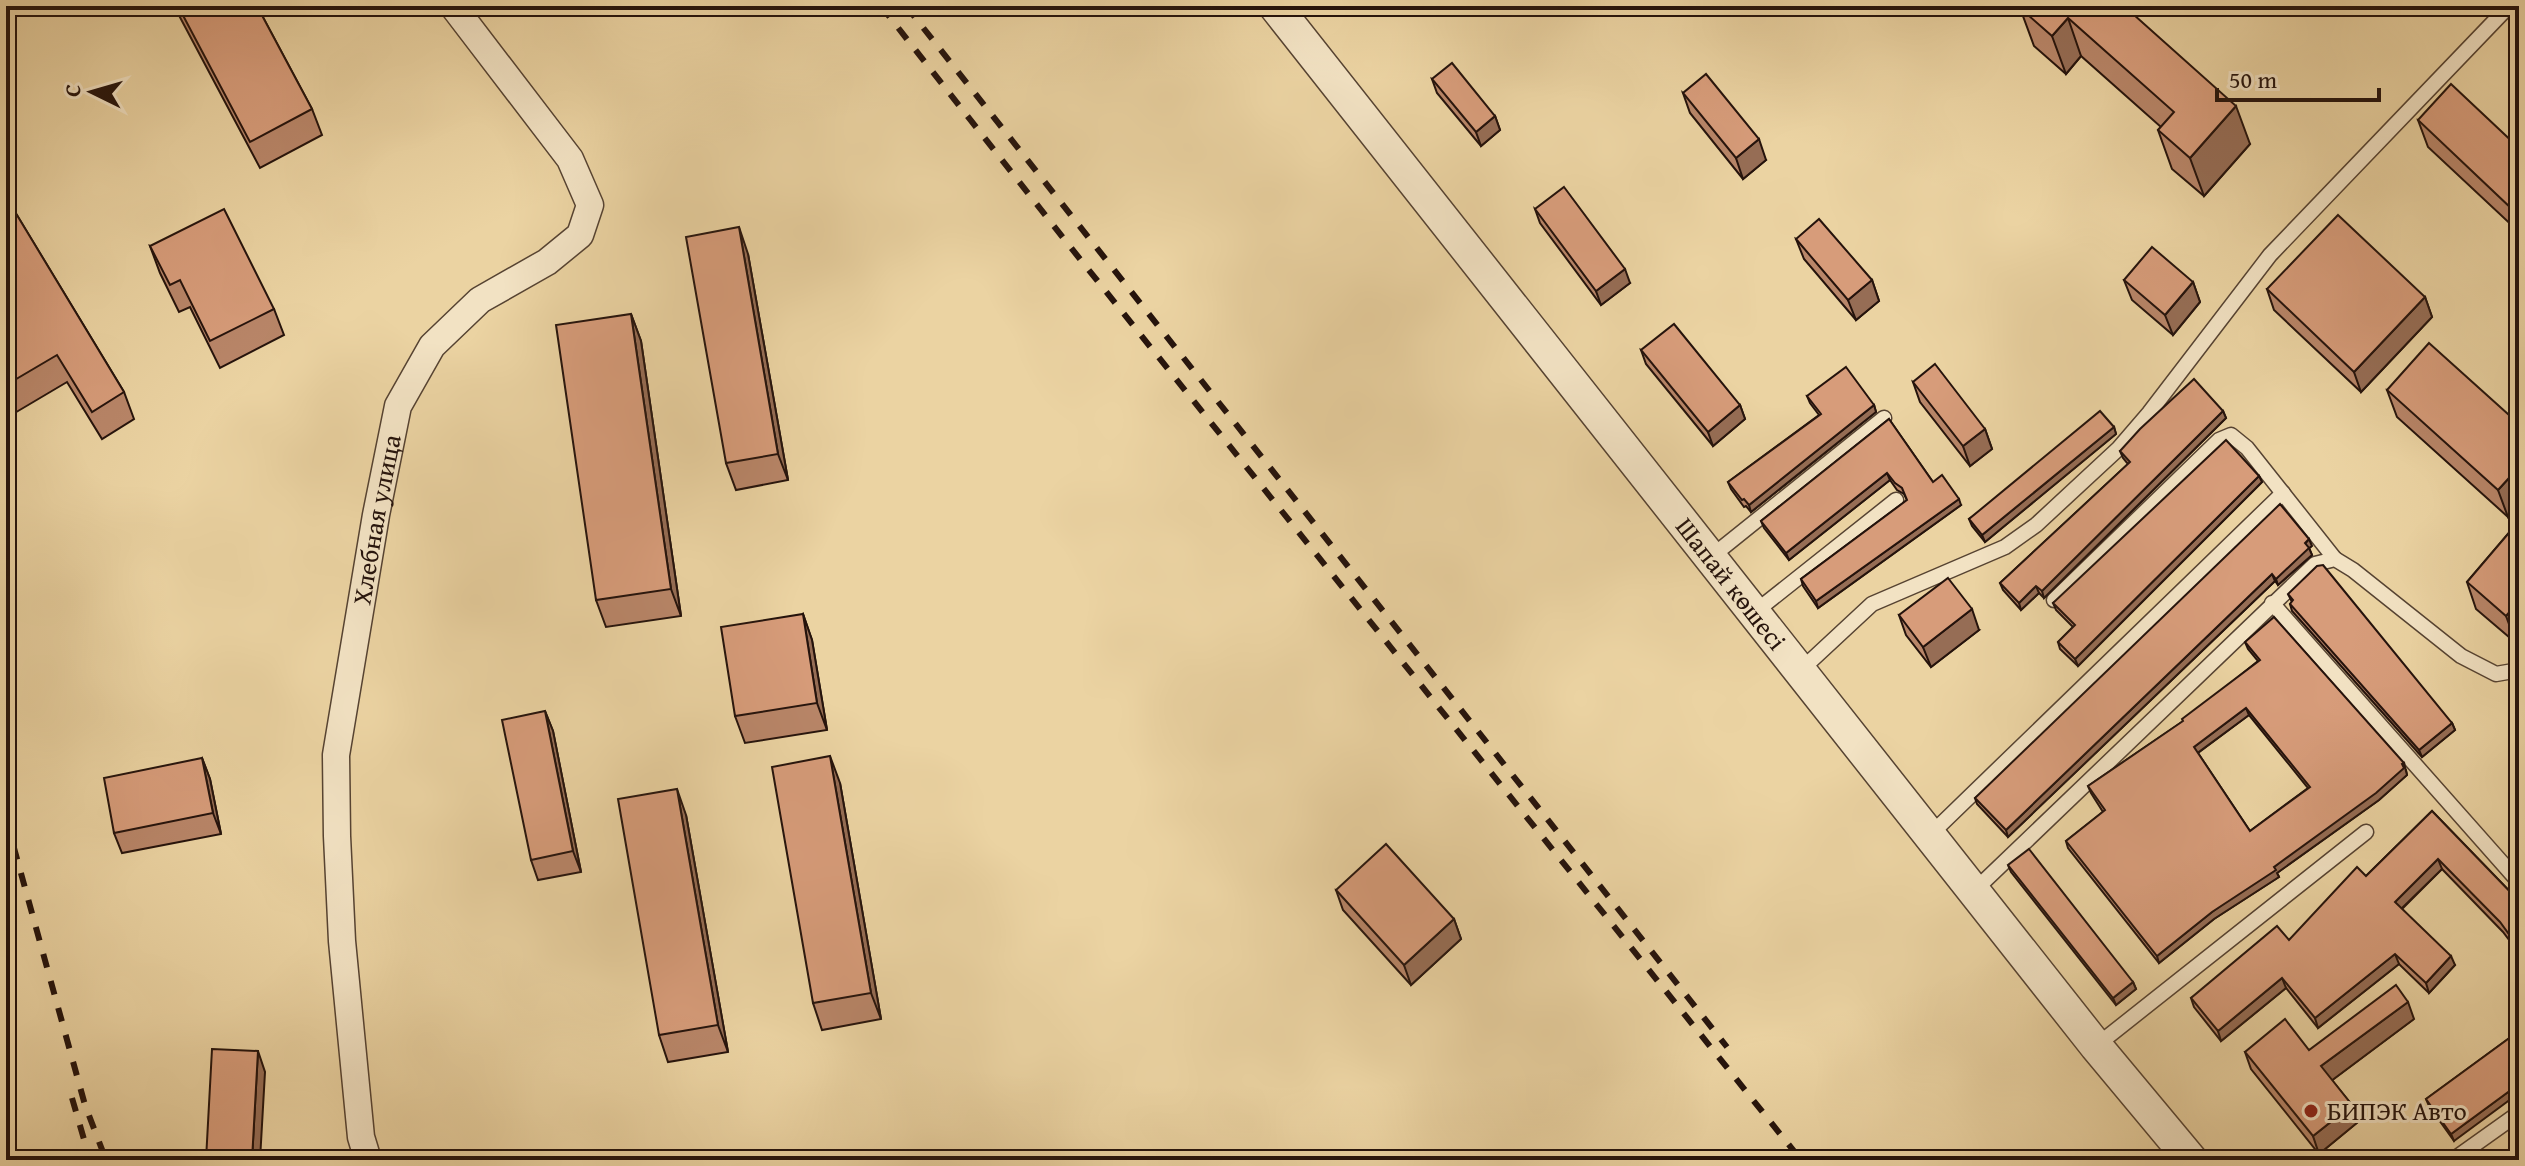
<svg xmlns="http://www.w3.org/2000/svg" width="2525" height="1166" font-family="'Gentium Book Plus',serif">
<style>
.lines{fill:none;stroke-linecap:round;stroke-linejoin:round}
.service-casing{stroke:#564332;stroke-width:17}
.minor-casing{stroke:#564332;stroke-width:29}
.tertiary-casing{stroke:#564332;stroke-width:35}
.service{stroke:#f2e2c3;stroke-width:14}
.minor{stroke:#f2e2c3;stroke-width:26}
.tertiary{stroke:#f2e2c3;stroke-width:32}
.rail{stroke:#25130c;stroke-width:6;stroke-dasharray:14 14;stroke-linecap:butt}
.wall{fill:#b98669;stroke:#25130c;stroke-width:2;fill-rule:evenodd}
.shaded-wall{fill:#966d55;stroke:#25130c;stroke-width:2}
.building{fill:#d79c7a;stroke:#25130c;stroke-width:2;fill-rule:evenodd}
.poi-dot{fill:#8f2418;stroke:#f2e2c3;stroke-width:3}
.labels{text-anchor:middle;stroke-width:6;stroke-linejoin:round;paint-order:stroke}
.street-label{font-size:26px;fill:#25130c;stroke:#f2e2c3}
.poi-label{font-size:26px;fill:#25130c;stroke:#f2e2c3;text-anchor:start}
</style>
<rect width="100%" height="100%" fill="#ebd3a2"/>
<filter id="stains"><feTurbulence type="fractalNoise" baseFrequency=".0025" numOctaves="4"/><feColorMatrix values="0 0 0 0 .2 0 0 0 0 .09 0 0 0 0 .02 0 0 0 .5 -.17"/></filter>
<radialGradient id="worn" r=".72"><stop offset=".6" stop-color="#630" stop-opacity="0"/><stop offset="1" stop-color="#630" stop-opacity=".3"/></radialGradient>
<g class="lines">
<defs>
<g id="service">
<polyline points="1711,557 1884,418"/>
<polyline points="2054,600 2219,440 2231,435 2247,448 2335,559"/>
<polyline points="2272,603 2519,882"/>
<polyline points="1755,612 1896,500"/>
<polyline points="1801,670 1872,604 2005,547 2036,525 2118,449 2149,413 2270,255 2509,6"/>
<polyline points="1931,834 2283,493"/>
<polyline points="1974,891 2315,564 2335,559 2353,570 2461,656 2496,674 2519,670"/>
<polyline points="2096,1046 2366,832"/>
<polyline points="2453,1160 2519,1113"/>
</g>
<g id="minor">
<path id="s1" d="M368 1160 361 1137 342 941 337 836 336 755 376 515 398 406 432 346 480 300 547 262 580 235 590 205 570 159 453 6"/>
</g>
<g id="tertiary">
<path id="s2" d="M1275 6 2096 1046 2191 1160"/>
</g>
</defs>
<use href="#service" class="service-casing"/>
<use href="#minor" class="minor-casing"/>
<use href="#tertiary" class="tertiary-casing"/>
<use href="#service" class="service"/>
<use href="#minor" class="minor"/>
<use href="#tertiary" class="tertiary"/>
<g class="rail">
<polyline points="881,6 1064,239 1801,1160"/>
<polyline points="906,6 1727,1047"/>
<polyline points="6,819 85,1105 106,1160"/>
<polyline points="72,1098 90,1160"/>
</g>
</g>
<g class="wall">
<polygon points="174,6 257,6 312,109 322,135 260,168"/>
<polygon points="2124,6 2250,144 2204,196 2172,169 2158,130 2161,127 2081,56 2066,74 2034,46 2020,8"/>
<polygon points="1432,79 1495,116 1500,130 1481,146 1437,93"/>
<polygon points="1683,93 1766,160 1743,179 1690,113"/>
<polygon points="2418,120 2519,148 2519,232 2428,147"/>
<polygon points="6,197 124,392 134,419 102,439 67,382 13,414 6,402"/>
<polygon points="1535,209 1630,283 1601,305 1540,223"/>
<polygon points="1796,239 1872,280 1879,301 1856,320 1804,259"/>
<polygon points="150,246 274,309 284,335 220,368 190,307 179,312 160,273"/>
<polygon points="748,254 788,480 736,490 726,463"/>
<polygon points="2124,280 2193,282 2200,302 2173,335 2132,300"/>
<polygon points="2267,289 2425,297 2432,317 2361,392 2274,310"/>
<polygon points="631,314 641,341 681,616 606,627 596,600"/>
<polygon points="1641,350 1740,405 1745,419 1713,446 1646,364"/>
<polygon points="1913,382 1985,429 1992,449 1970,466 1920,402"/>
<polygon points="2387,390 2519,424 2519,504 2508,517 2397,417"/>
<polygon points="1807,396 1874,405 1876,412 1751,512 1746,506 1744,507 1731,489 1728,482 1819,415 1810,403"/>
<polygon points="2223,411 2226,418 2044,598 2039,593 2021,610 2003,590 2000,583 2128,464 2123,458 2120,451"/>
<polygon points="1889,419 1933,482 1961,505 1818,608 1803,586 1801,579 1907,500 1904,494 1897,490 1890,480 1789,560 1764,528 1761,521"/>
<polygon points="2114,427 2116,434 1985,542 1972,526 1969,519"/>
<polygon points="2259,476 2262,482 2078,666 2060,649 2058,642 2073,627 2056,610 2053,603"/>
<polygon points="2519,521 2519,639 2516,643 2476,609 2467,582"/>
<polygon points="2312,546 2309,548 2312,555 2278,585 2275,581 2008,837 1977,804 1975,798"/>
<polygon points="2288,594 2452,723 2455,730 2422,757 2292,611 2290,604 2292,602"/>
<polygon points="803,614 812,640 827,730 745,743 735,716"/>
<polygon points="1899,615 1979,630 1931,667 1906,635"/>
<path d="M2245 642 2406 770 2407 775 2379 800 2277 873 2279 877 2214 919 2159 963 2068 848 2066 841 2103 812 2091 793 2088 786 2182 722 2258 661 2248 649ZM2249 715 2308 788 2250 831 2198 753Z"/>
<polygon points="545,711 553,731 581,872 538,880 531,860"/>
<polygon points="202,758 210,779 221,834 122,853 114,833"/>
<polygon points="840,783 881,1019 822,1030 813,1003"/>
<polygon points="2432,811 2519,901 2519,953 2503,932 2442,869 2402,909 2455,965 2429,993 2399,964 2318,1028 2286,988 2221,1041 2194,1007 2191,998 2289,940 2366,876"/>
<polygon points="686,815 728,1052 668,1062 659,1035"/>
<polygon points="2008,865 2133,982 2136,989 2116,1005 2011,872"/>
<polygon points="1336,890 1454,919 1461,939 1411,985 1343,910"/>
<polygon points="2414,1019 2332,1080 2352,1105 2358,1122 2319,1154 2251,1069 2245,1052 2309,1050"/>
<polygon points="2519,1031 2454,1141 2429,1106 2426,1099"/>
</g>
<g class="shaded-wall">
<polygon points="2068,18 2081,56 2066,74 2052,36"/>
<polygon points="2236,106 2250,144 2204,196 2190,158"/>
<polygon points="1495,116 1500,130 1481,146 1476,132"/>
<polygon points="1759,139 1766,160 1743,179 1736,158"/>
<polygon points="2519,202 2519,227 2512,209"/>
<polygon points="739,227 748,254 788,480 778,454"/>
<polygon points="1625,269 1630,283 1601,305 1596,291"/>
<polygon points="1872,280 1879,301 1856,320 1848,300"/>
<polygon points="2193,282 2200,302 2173,335 2165,315"/>
<polygon points="2425,297 2432,317 2361,392 2354,372"/>
<polygon points="631,314 641,341 681,616 671,589"/>
<polygon points="1740,405 1745,419 1713,446 1708,432"/>
<polygon points="1874,405 1876,412 1751,512 1749,505"/>
<polygon points="2223,411 2226,418 2044,598 2042,591"/>
<polygon points="2114,427 2116,434 1985,542 1982,535"/>
<polygon points="1985,429 1992,449 1970,466 1963,446"/>
<polygon points="2519,467 2519,504 2508,517 2498,490"/>
<polygon points="1887,473 1890,480 1789,560 1786,553"/>
<polygon points="2259,476 2262,482 2078,666 2075,659"/>
<polygon points="1959,499 1961,505 1818,608 1816,601"/>
<polygon points="2309,539 2312,546 2309,548 2312,555 2278,585 2276,579"/>
<polygon points="2272,574 2275,581 2008,837 2006,830"/>
<polygon points="2036,586 2039,593 2021,610 2019,603"/>
<polygon points="2519,601 2519,639 2516,643 2506,616"/>
<polygon points="1972,609 1979,630 1931,667 1923,647"/>
<polygon points="803,614 812,640 827,730 817,703"/>
<polygon points="2246,708 2249,715 2196,754 2194,747"/>
<polygon points="545,711 553,731 581,872 573,851"/>
<polygon points="2452,723 2455,730 2422,757 2419,750"/>
<polygon points="830,756 840,783 881,1019 871,993"/>
<polygon points="202,758 210,779 221,834 213,813"/>
<polygon points="2404,763 2407,775 2379,800 2277,873 2279,877 2214,919 2159,963 2157,956 2212,912 2274,867"/>
<polygon points="677,789 686,815 728,1052 718,1025"/>
<polygon points="2438,859 2442,869 2398,912 2395,902"/>
<polygon points="1454,919 1461,939 1411,985 1404,965"/>
<polygon points="2395,954 2399,964 2318,1028 2315,1018"/>
<polygon points="2451,956 2455,965 2429,993 2426,983"/>
<polygon points="2282,978 2286,988 2221,1041 2218,1031"/>
<polygon points="2133,982 2136,989 2116,1005 2113,998"/>
<polygon points="2408,1002 2414,1019 2327,1084 2321,1066"/>
<polygon points="258,1051 265,1072 260,1160 252,1160"/>
<polygon points="2519,1084 2519,1093 2454,1141 2451,1134"/>
<polygon points="2352,1105 2358,1122 2319,1154 2313,1136"/>
</g>
<g class="building">
<polygon points="178,6 257,6 312,109 250,142"/>
<polygon points="2022,6 2124,6 2236,106 2190,158 2158,130 2174,112 2068,18 2052,36 2020,8"/>
<polygon points="1452,63 1495,116 1476,132 1432,79"/>
<polygon points="1706,74 1759,139 1736,158 1683,93"/>
<polygon points="2451,84 2519,148 2519,202 2512,209 2418,120"/>
<polygon points="1564,187 1625,269 1596,291 1535,209"/>
<polygon points="6,197 124,392 92,412 57,355 6,385"/>
<polygon points="224,209 274,309 210,341 180,280 170,285 150,246"/>
<polygon points="2338,215 2425,297 2354,372 2267,289"/>
<polygon points="1819,219 1872,280 1848,300 1796,239"/>
<polygon points="739,227 778,454 726,463 686,237"/>
<polygon points="2152,247 2193,282 2165,315 2124,280"/>
<polygon points="631,314 671,589 596,600 556,325"/>
<polygon points="1674,324 1740,405 1708,432 1641,350"/>
<polygon points="2429,343 2519,424 2519,467 2498,490 2387,390"/>
<polygon points="1935,364 1985,429 1963,446 1913,382"/>
<polygon points="1846,367 1874,405 1749,505 1744,499 1742,500 1728,482 1821,414 1807,396"/>
<polygon points="2194,379 2223,411 2042,591 2036,586 2019,603 2000,583 2130,462 2120,451 2140,429"/>
<polygon points="2100,411 2114,427 1982,535 1969,519"/>
<polygon points="1889,419 1933,482 1942,475 1959,499 1816,601 1801,579 1907,500 1902,488 1895,483 1887,473 1786,553 1761,521"/>
<polygon points="2226,440 2259,476 2075,659 2058,642 2075,625 2053,603"/>
<polygon points="2280,504 2309,539 2305,543 2309,548 2276,579 2272,574 2006,830 1975,798"/>
<polygon points="2519,521 2519,601 2506,616 2467,582"/>
<polygon points="2323,565 2452,723 2419,750 2290,604 2293,600 2288,594 2317,566"/>
<polygon points="1948,578 1972,609 1923,647 1899,615"/>
<polygon points="803,614 817,703 735,716 721,627"/>
<path d="M2274 617 2404 763 2402 764 2404 768 2376 793 2274 867 2276 870 2212 912 2157 956 2066 841 2105 810 2088 786 2183 721 2182 719 2260 660 2245 642ZM2246 708 2310 787 2250 831 2194 747Z"/>
<polygon points="545,711 573,851 531,860 502,720"/>
<polygon points="830,756 871,993 813,1003 772,767"/>
<polygon points="202,758 213,813 114,833 104,778"/>
<polygon points="677,789 718,1025 659,1035 618,799"/>
<polygon points="2432,811 2519,901 2519,948 2500,922 2438,859 2395,902 2451,956 2426,983 2395,954 2315,1018 2282,978 2218,1031 2191,998 2277,926 2289,940 2357,867 2366,876"/>
<polygon points="1386,844 1454,919 1404,965 1336,890"/>
<polygon points="2029,849 2133,982 2113,998 2008,865"/>
<polygon points="2396,985 2408,1002 2321,1066 2352,1105 2313,1136 2245,1052 2285,1019 2309,1050"/>
<polygon points="2519,1031 2519,1084 2451,1134 2426,1099"/>
<polygon points="212,1049 258,1051 252,1160 206,1160"/>
<polygon points="806,1156 808,1160 797,1160"/>
</g>
<circle class="poi-dot" cx="2311" cy="1111" r="8"/>
<g class="labels">
<g class="street-label">
<text dy="9" stroke="none"><textPath href="#s1" startOffset="646">Хлебная улица</textPath></text>
<text dy="9" stroke="none"><textPath href="#s2" startOffset="736">Шапай көшесі</textPath></text>
</g>
<g class="poi-label">
<text x="2327" y="1120">БИПЭК Авто</text>
</g>
</g>
<rect width="2525" height="1166" fill="none" stroke="#ebd3a2" stroke-width="32"/>
<rect x="8" y="8" width="2509" height="1150" fill="none" stroke="#25130c" stroke-width="4"/>
<rect x="16" y="16" width="2493" height="1134" fill="none" stroke="#25130c" stroke-width="2"/>
<g transform="translate(92 92) rotate(275)" stroke="#f2e2c3" stroke-width="6" paint-order="stroke">
<path d="M0-6L14 30L0 20L-14 30Z" fill="#25130c"/>
<text y="-12" font-size="22" font-weight="bold" text-anchor="middle" fill="#25130c">С</text>
</g>
<path d="M2217 88v12h162v-12" fill="none" stroke="#25130c" stroke-width="4"/>
<text x="2229" y="88" font-size="24" fill="#25130c" stroke="#f2e2c3" stroke-width="6" paint-order="stroke">50 m</text>
<rect width="100%" height="100%" filter="url(#stains)"/>
<rect width="100%" height="100%" fill="url(#worn)"/>
</svg>
